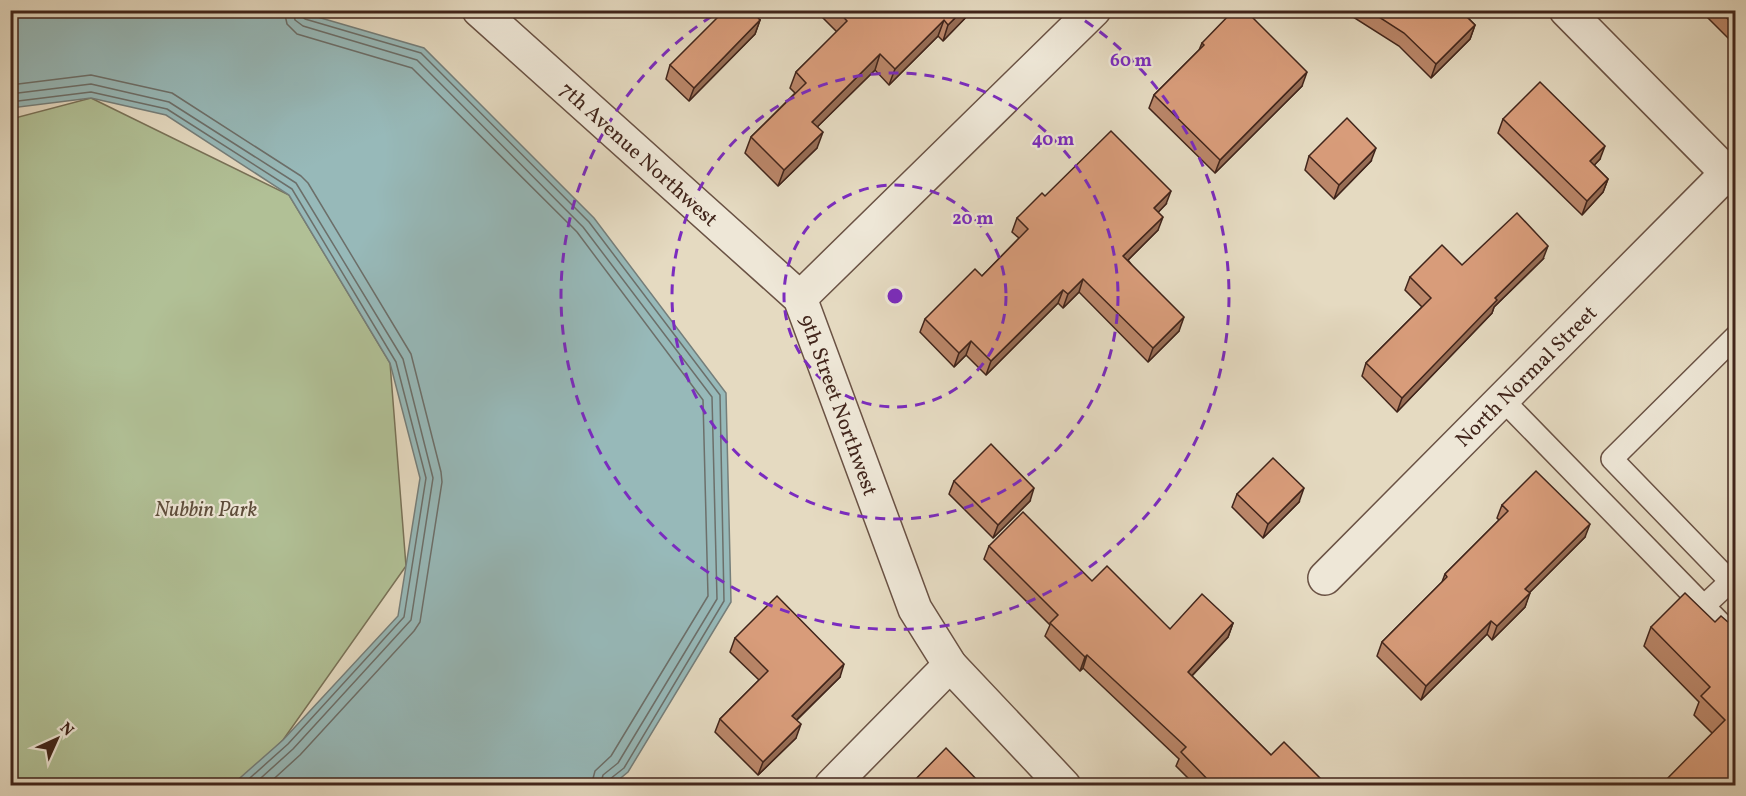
<svg xmlns="http://www.w3.org/2000/svg" width="1746" height="796" font-family="Vollkorn,serif">
<style>
.green{fill:#b1c096;stroke:#797258;stroke-width:1.5}
.water{fill:#97b9b9;stroke:#757e7a;stroke-width:1.5}
.lines{fill:none;stroke-linecap:round;stroke-linejoin:round}
.shore{stroke:#6c6f6a;stroke-width:1.5}
.service-casing{stroke:#6a5244;stroke-width:24}
.minor-casing{stroke:#6a5244;stroke-width:36}
.tertiary-casing{stroke:#6a5244;stroke-width:36}
.service{stroke:#eee7d7;stroke-width:21}
.minor{stroke:#eee7d7;stroke-width:33}
.tertiary{stroke:#eee7d7;stroke-width:33}
.wall{fill:#ba8669;stroke:#41251b;stroke-width:1.5}
.shaded-wall{fill:#976d55;stroke:#41251b;stroke-width:1.5}
.building{fill:#d89c7a;stroke:#41251b;stroke-width:1.5}
.ring{fill:none;stroke:#7b2cbf;stroke-width:3;stroke-dasharray:10 8}
.labels{text-anchor:middle;stroke-width:4.5;stroke-linejoin:round;paint-order:stroke}
.street-label{font-size:21px;fill:#41251b;stroke:#eee7d7}
.park-label{font-size:21px;font-style:italic;fill:#5d4c3a;stroke:#eee7d7}
.centre{fill:#7b2cbf;stroke:#eee7d7;stroke-width:3}
.ring-label{font-size:18px;text-anchor:middle;font-weight:bold;fill:#7b2cbf;stroke:#eee7d7;stroke-width:4.5;stroke-linejoin:round;paint-order:stroke}
</style>
<rect width="100%" height="100%" fill="#e5dac1"/>
<filter id="stains"><feTurbulence type="fractalNoise" baseFrequency=".00333" numOctaves="4"/><feColorMatrix values="0 0 0 0 .2 0 0 0 0 .09 0 0 0 0 .02 0 0 0 .5 -.17"/></filter>
<radialGradient id="worn" r=".72"><stop offset=".6" stop-color="#630" stop-opacity="0"/><stop offset="1" stop-color="#630" stop-opacity=".3"/></radialGradient>
<polygon class="green" points="91,98 289,195 390,363 406,566 283,740 237,785 11,786 11,119"/>
<polygon class="water" points="10,11 297,11 424,48 594,218 726,393 731,602 628,772 611,786 232,785 283,740 398,616 420,478 390,363 289,195 166,115 91,98 11,108"/>
<g class="lines">
<g class="shore">
<polyline points="284,10 287,24 297,34 412,68 577,232 703,400 708,596 611,756 595,771 591,786"/>
<polyline points="293,10 295,20 303,26 417,60 583,227 712,397 717,599 618,763 603,775 600,786"/>
<polyline points="300,10 301,16 305,19 421,53 589,222 720,395 724,601 624,768 610,779 608,786"/>
<polyline points="10,85 91,75 172,93 301,176 308,183 411,354 441,472 442,482 420,622 414,631 300,755 266,786"/>
<polyline points="10,94 91,84 169,102 296,183 403,359 433,478 411,620 293,749 252,786"/>
<polyline points="10,102 91,92 167,109 292,189 396,362 426,478 404,617 288,744 241,786"/>
</g>
<defs>
<g id="service">
<polyline points="1502,399 1736,639"/>
<polyline points="1730,581 1612,459 1736,336"/>
<polyline points="1704,606 1736,576"/>
</g>
<g id="minor">
<polyline points="479,10 800,298 915,609 950,665 1064,786"/>
<polyline points="800,298 1094,10"/>
<polyline points="1325,578 1727,173"/>
<polyline points="831,786 950,665"/>
</g>
<polyline id="tertiary" points="1566,10 1736,182"/>
</defs>
<use href="#service" class="service-casing"/>
<use href="#minor" class="minor-casing"/>
<use href="#tertiary" class="tertiary-casing"/>
<use href="#service" class="service"/>
<use href="#minor" class="minor"/>
<use href="#tertiary" class="tertiary"/>
</g>
<g class="wall">
<polygon points="815,10 973,10 943,41 938,36 889,85 875,70 817,127 817,148 778,186 745,153 751,137 795,93 790,88 796,72 837,32"/>
<polygon points="1342,10 1460,10 1475,25 1470,39 1431,78 1399,46"/>
<polygon points="1700,10 1736,10 1736,37 1733,35 1729,39"/>
<polygon points="760,20 755,34 689,101 666,79 670,65"/>
<polygon points="1202,43 1302,86 1215,173 1149,108 1154,95 1199,50"/>
<polygon points="1503,119 1600,159 1594,165 1608,179 1603,192 1582,215 1498,133"/>
<polygon points="1309,156 1371,161 1334,199 1305,170"/>
<polygon points="1045,196 1166,204 1158,212 1158,230 1128,260 1179,331 1148,362 1079,292 1063,308 1058,303 986,375 966,355 954,367 920,332 925,319 982,276 1019,238 1012,232 1017,218"/>
<polygon points="1543,259 1494,307 1492,313 1397,412 1362,376 1366,363 1422,307 1405,290 1410,277"/>
<polygon points="954,481 1030,501 993,538 949,494"/>
<polygon points="1237,494 1299,502 1263,538 1232,507"/>
<polygon points="1502,505 1585,537 1529,593 1525,607 1492,640 1487,634 1421,700 1377,656 1382,642 1442,582 1445,574 1499,520 1497,518"/>
<polygon points="989,546 1092,581 1170,629 1233,623 1228,637 1192,676 1271,755 1321,779 1318,786 1196,786 1176,766 1179,759 1083,668 1080,671 1045,636 1050,625 984,559"/>
<polygon points="1736,609 1736,621 1732,617"/>
<polygon points="1715,622 1736,786 1712,733 1694,715 1699,702 1644,646 1651,627"/>
<polygon points="735,638 840,677 797,720 796,738 758,775 715,732 720,719 759,680 730,652"/>
</g>
<g class="shaded-wall">
<polygon points="963,10 973,10 943,41 948,25"/>
<polygon points="760,20 755,34 689,101 694,88"/>
<polygon points="944,20 938,36 889,85 895,69"/>
<polygon points="1736,23 1736,27 1733,35 1729,39 1734,25"/>
<polygon points="1475,25 1470,39 1431,78 1436,64"/>
<polygon points="880,54 875,70 807,137 812,122"/>
<polygon points="1307,72 1302,86 1215,173 1220,160"/>
<polygon points="823,132 817,148 778,186 784,170"/>
<polygon points="1605,146 1600,159 1585,175 1590,161"/>
<polygon points="1376,148 1371,161 1334,199 1339,185"/>
<polygon points="1608,179 1603,192 1582,215 1587,201"/>
<polygon points="1171,191 1166,204 1149,222 1154,208"/>
<polygon points="1163,217 1158,230 1118,270 1123,256"/>
<polygon points="1548,246 1543,259 1494,307 1492,313 1397,412 1402,398 1495,298"/>
<polygon points="1083,279 1079,292 1063,308 1068,294"/>
<polygon points="1063,290 1058,303 986,375 991,361"/>
<polygon points="1184,317 1179,331 1148,362 1153,348"/>
<polygon points="971,341 966,355 954,367 959,353"/>
<polygon points="1034,488 1030,501 993,538 998,525"/>
<polygon points="1304,488 1299,502 1263,538 1268,524"/>
<polygon points="1590,524 1585,537 1520,602 1525,589"/>
<polygon points="1530,593 1525,607 1492,640 1497,626"/>
<polygon points="1491,621 1487,634 1421,700 1426,686"/>
<polygon points="1233,623 1228,637 1183,685 1188,672"/>
<polygon points="1087,655 1083,668 1080,671 1085,657"/>
<polygon points="844,664 840,677 787,729 792,716"/>
<polygon points="801,724 796,738 758,775 763,762"/>
<polygon points="1321,779 1318,786 1314,786"/>
</g>
<g class="building">
<polygon points="725,10 751,10 760,20 694,88 670,65"/>
<polygon points="837,10 963,10 948,25 944,20 895,69 880,54 812,122 823,132 784,170 751,137 806,83 796,72 847,21"/>
<polygon points="1234,10 1245,10 1307,72 1220,160 1154,95 1204,45 1202,43"/>
<polygon points="1368,10 1460,10 1475,25 1436,64 1404,33"/>
<polygon points="1719,10 1736,10 1736,23 1734,25"/>
<polygon points="1540,82 1605,146 1590,161 1608,179 1587,201 1503,119"/>
<polygon points="1347,118 1376,148 1339,185 1309,156"/>
<polygon points="1111,131 1171,191 1154,208 1163,217 1123,256 1184,317 1153,348 1083,279 1068,294 1063,290 991,361 971,341 959,353 925,319 975,269 982,276 1028,229 1017,218 1042,193 1045,196"/>
<polygon points="1517,213 1548,246 1495,298 1497,300 1402,398 1366,363 1431,298 1410,277 1442,245 1462,265"/>
<polygon points="991,444 1034,488 998,525 954,481"/>
<polygon points="1273,458 1304,488 1268,524 1237,494"/>
<polygon points="1536,471 1590,524 1525,589 1530,593 1497,626 1491,621 1426,686 1382,642 1447,577 1445,574 1508,511 1502,505"/>
<polygon points="1023,512 1092,581 1107,566 1170,629 1202,594 1233,623 1188,672 1271,755 1284,742 1321,779 1314,786 1214,786 1181,752 1186,747 1087,655 1085,657 1050,623 1058,615 989,546"/>
<polygon points="1685,593 1715,622 1721,616 1736,629 1736,786 1660,786 1725,720 1701,696 1710,687 1651,627"/>
<polygon points="777,596 844,664 792,716 801,724 763,762 720,719 768,671 735,638"/>
<polygon points="946,748 983,786 909,786"/>
</g>
<g class="ring">
<circle cx="895" cy="296" r="111"/>
<circle cx="895" cy="296" r="223"/>
<path d="M1070 11A334 334 0 1 1 720 11"/>
</g>
<g class="labels">
<g class="street-label">
<text transform="translate(639 154) rotate(42)" y="7">7th Avenue Northwest</text>
<text transform="translate(1526 376) rotate(-45)" y="7">North Normal Street</text>
<text transform="translate(839 405) rotate(70)" y="7">9th Street Northwest</text>
</g>
<g class="park-label">
<text x="206" y="516">Nubbin Park</text>
</g>
</g>
<circle cx="895" cy="296" r="9" class="centre"/>
<g class="ring-label">
<text x="1131" y="66">60 m</text>
<text x="1053" y="145">40 m</text>
<text x="973" y="224">20 m</text>
</g>
<rect width="1746" height="796" fill="none" stroke="#e5dac1" stroke-width="36"/>
<rect x="12" y="12" width="1722" height="772" fill="none" stroke="#41251b" stroke-width="3"/>
<rect x="18" y="18" width="1710" height="760" fill="none" stroke="#41251b" stroke-width="1.5"/>
<g transform="translate(57 739) rotate(45)" stroke="#eee7d7" stroke-width="4.5" paint-order="stroke">
<path d="M0-4.5L10 22L0 15L-10 22Z" fill="#41251b"/>
<text y="-9" font-size="16" font-weight="bold" text-anchor="middle" fill="#41251b">N</text>
</g>
<rect width="100%" height="100%" filter="url(#stains)"/>
<rect width="100%" height="100%" fill="url(#worn)"/>
</svg>
